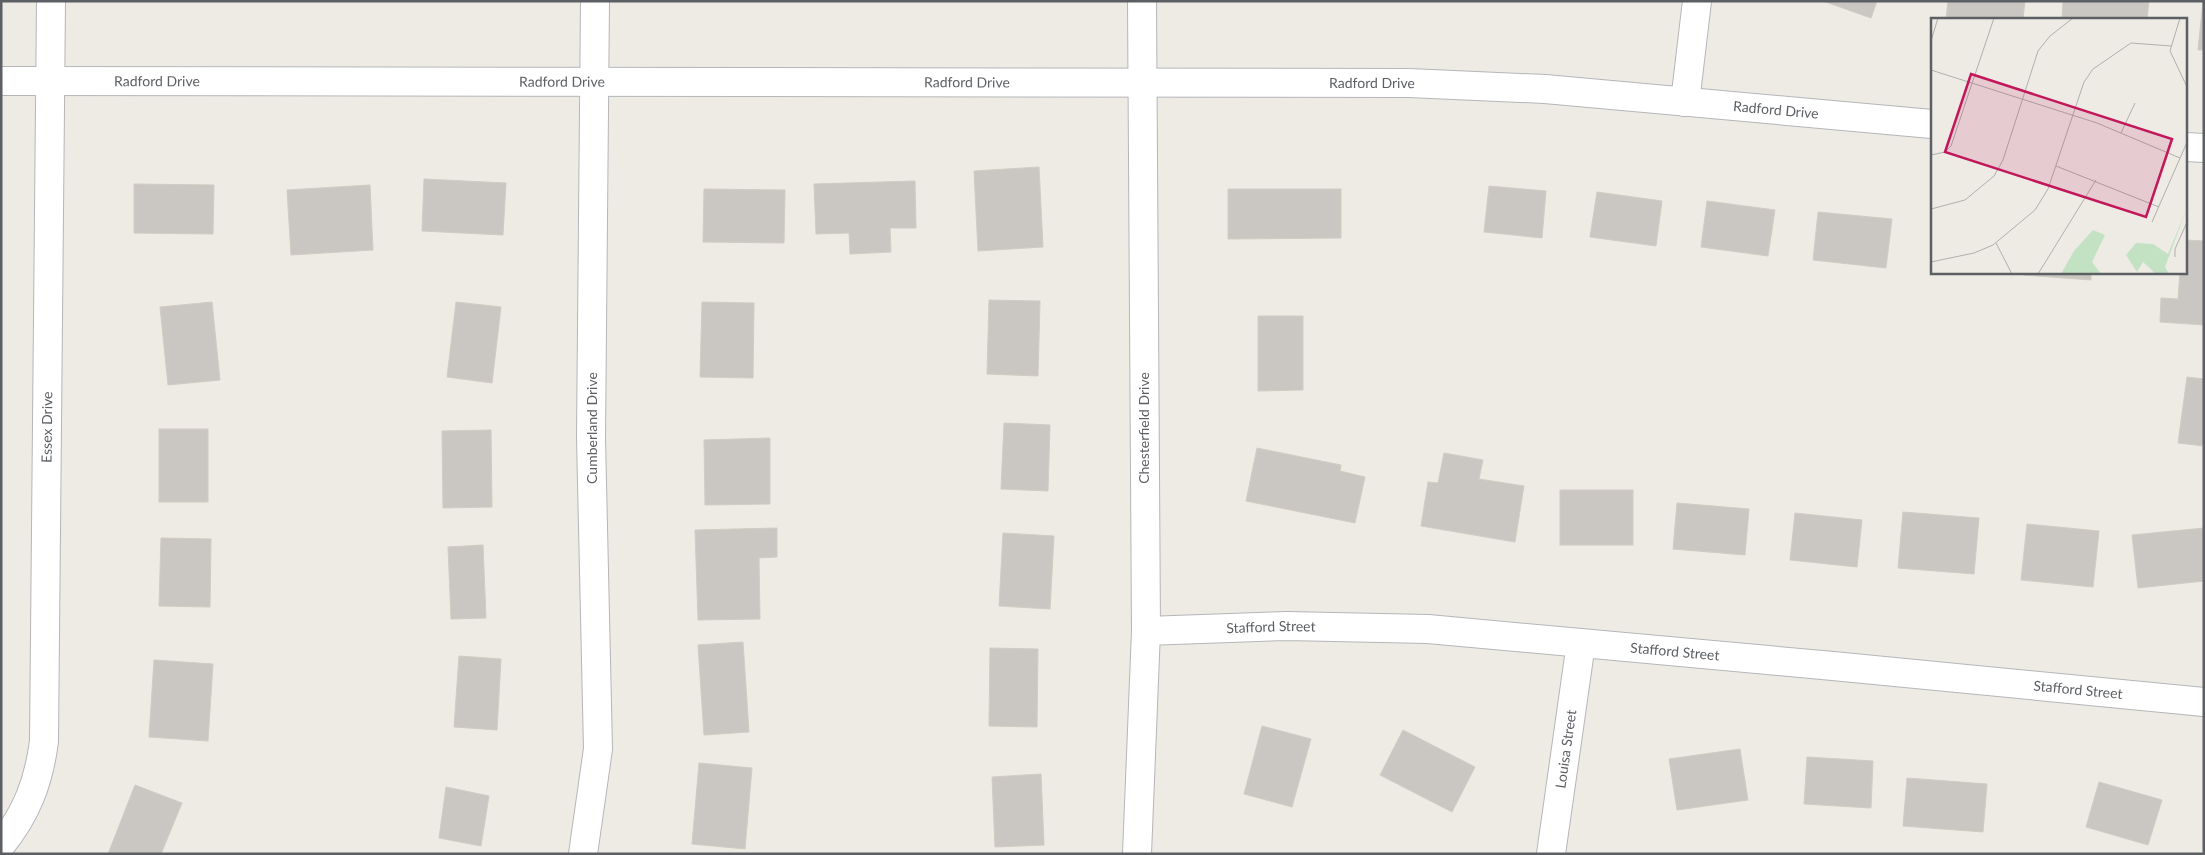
<svg xmlns="http://www.w3.org/2000/svg" width="2205" height="855" font-family="Lato,sans-serif">
<style>
.building{fill:#cac7c2;stroke:#d1ccc3}
.lines{fill:none;stroke-linecap:round;stroke-linejoin:round}
.minor-casing{stroke:#b4b6b9;stroke-width:30}
.minor{stroke:#fff;stroke-width:28}
.labels{text-anchor:middle;stroke-width:4;stroke-linejoin:round;paint-order:stroke}
.street-label{font-size:14px;fill:#5c5f63;stroke:#fff}
.inset-road{fill:none;stroke:#afafac;stroke-width:1}
.view{fill:#c2185b;fill-opacity:0.15;stroke:#c2185b;stroke-width:2.5}
.inset-edge{fill:none;stroke:#5c5f63;stroke-width:2.5}
</style>
<rect width="100%" height="100%" fill="#edebe4"/>
<g class="building">
<polygon points="1823,1 1877,1 1871,18"/>
<polygon points="1948,1 2025,1 2023,19 1946,19"/>
<polygon points="2063,1 2149,1 2147,19 2062,19"/>
<polygon points="2203,1 2204,1 2204,50 2198,50"/>
<polygon points="1039,167 1043,247 978,251 974,171"/>
<polygon points="424,179 506,183 503,235 422,231"/>
<polygon points="915,181 916,228 890,228 891,252 850,254 849,233 816,234 814,184"/>
<polygon points="134,184 214,185 213,234 134,233"/>
<polygon points="370,185 373,250 291,255 287,190"/>
<polygon points="1489,186 1546,191 1542,238 1484,232"/>
<polygon points="704,189 785,190 784,243 703,242"/>
<polygon points="1228,189 1341,189 1341,238 1228,239"/>
<polygon points="1597,192 1662,201 1656,246 1590,237"/>
<polygon points="1707,201 1775,210 1768,256 1701,247"/>
<polygon points="1818,212 1892,219 1886,268 1813,260"/>
<polygon points="2186,240 2204,241 2204,325 2160,322 2161,298 2178,299 2180,272 2186,272"/>
<polygon points="2024,272 2091,272 2091,280 2024,275"/>
<polygon points="989,300 1040,301 1038,376 987,374"/>
<polygon points="212,302 220,380 168,385 160,307"/>
<polygon points="456,302 501,307 492,383 447,377"/>
<polygon points="702,302 754,303 753,378 700,377"/>
<polygon points="1258,316 1303,316 1303,390 1258,391"/>
<polygon points="2187,377 2204,379 2204,446 2178,443"/>
<polygon points="1004,423 1050,425 1048,491 1001,489"/>
<rect x="159" y="429" width="49" height="73"/>
<polygon points="491,430 492,507 443,508 442,431"/>
<polygon points="770,438 770,504 705,505 704,440"/>
<polygon points="1257,448 1341,465 1340,471 1365,477 1355,523 1246,501"/>
<polygon points="1444,453 1483,460 1479,479 1524,486 1515,542 1421,526 1428,482 1438,483"/>
<rect x="1560" y="490" width="73" height="55"/>
<polygon points="1677,503 1749,509 1745,555 1673,549"/>
<polygon points="1903,512 1979,518 1974,574 1898,568"/>
<polygon points="1795,513 1862,520 1857,567 1790,560"/>
<polygon points="2027,524 2099,531 2093,587 2021,580"/>
<polygon points="777,528 777,557 759,558 760,619 698,620 695,530"/>
<polygon points="2204,528 2204,581 2138,588 2132,535"/>
<polygon points="1003,533 1054,536 1050,609 999,606"/>
<polygon points="161,538 211,539 210,607 159,606"/>
<polygon points="483,545 486,618 451,619 448,547"/>
<polygon points="743,642 749,732 704,735 698,645"/>
<polygon points="990,648 1038,649 1037,727 989,726"/>
<polygon points="459,656 501,659 497,730 454,727"/>
<polygon points="154,660 213,664 208,741 149,737"/>
<polygon points="1262,726 1311,739 1292,807 1244,794"/>
<polygon points="1403,730 1475,767 1452,812 1380,775"/>
<polygon points="1740,749 1748,800 1677,810 1669,759"/>
<polygon points="1807,757 1873,761 1871,808 1804,804"/>
<polygon points="699,763 752,768 745,849 692,844"/>
<polygon points="1041,774 1044,845 995,847 992,777"/>
<polygon points="1907,778 1987,784 1983,832 1903,826"/>
<polygon points="2099,782 2162,800 2148,845 2086,827"/>
<polygon points="135,785 182,803 161,854 108,854"/>
<polygon points="446,787 489,796 481,846 439,838"/>
</g>
<g class="lines">
<defs>
<g id="minor">
<path id="s1" d="M1 81 1409 83 1545 89 1932 124"/>
<polyline points="1685,102 1697,1"/>
<polyline points="2186,147 2204,148"/>
<path id="s2" d="M1146 631 1287 626 1428 629 1833 666 2204 702"/>
<path id="s3" d="M1 845C27 813 39 781 44 741L51 1"/>
<polyline points="583,854 598,749 591,438 595,1"/>
<polyline points="1137,854 1146,631 1142,1"/>
<path id="s4" d="M1551 854 1581 643"/>
</g>
</defs>
<use href="#minor" class="minor-casing"/>
<use href="#minor" class="minor"/>
</g>
<g class="labels">
<g class="street-label">
<text dy="5" stroke="none"><textPath href="#s1" startOffset="966">Radford Drive</textPath></text>
<text dy="5" stroke="none"><textPath href="#s1" startOffset="156">Radford Drive</textPath></text>
<text dy="5" stroke="none"><textPath href="#s1" startOffset="561">Radford Drive</textPath></text>
<text dy="5" stroke="none"><textPath href="#s1" startOffset="1371">Radford Drive</textPath></text>
<text dy="5" stroke="none"><textPath href="#s1" startOffset="1776">Radford Drive</textPath></text>
<text dy="5" stroke="none"><textPath href="#s3" startOffset="428">Essex Drive</textPath></text>
<text transform="translate(592 428) rotate(-90)" y="5">Cumberland Drive</text>
<text transform="translate(1144 428) rotate(-90)" y="5">Chesterfield Drive</text>
<text dy="5" stroke="none"><textPath href="#s2" startOffset="125">Stafford Street</textPath></text>
<text dy="5" stroke="none"><textPath href="#s2" startOffset="530">Stafford Street</textPath></text>
<text dy="5" stroke="none"><textPath href="#s2" startOffset="935">Stafford Street</textPath></text>
<text dy="5" stroke="none"><textPath href="#s4" startOffset="106">Louisa Street</textPath></text>
</g>
</g>
<g transform="translate(1931 18)">
<rect width="256" height="256" fill="#edebe4"/>
<path d="M256 190 234 249 238 256H225L212 244 206 254 195 237 205 225 222 226 237 236ZM162 212 174 217 161 244 170 256H130L143 233Z" fill="#c3e2c3"/>
<path class="inset-road" d="M249 0 239 33 257 71M0 23 7 0M0 52 166 105 249 140M190 115 204 85M0 137 14 134 20 128 63 0M125 148 228 189M0 191 34 182 63 158 72 142 107 33 119 18 142 0M221 204 257 122M65 225 81 256M244 239V231L257 202M0 244 43 235 62 227 104 192 117 171 153 64 162 51 200 25 240 28M107 256 165 162"/>
<path class="view" d="M40 56 241 121 215 199 14 134Z"/>
<rect width="256" height="256" class="inset-edge"/>
</g>
<rect width="2205" height="855" fill="none" stroke="#5c5f63" stroke-width="5"/>
</svg>
